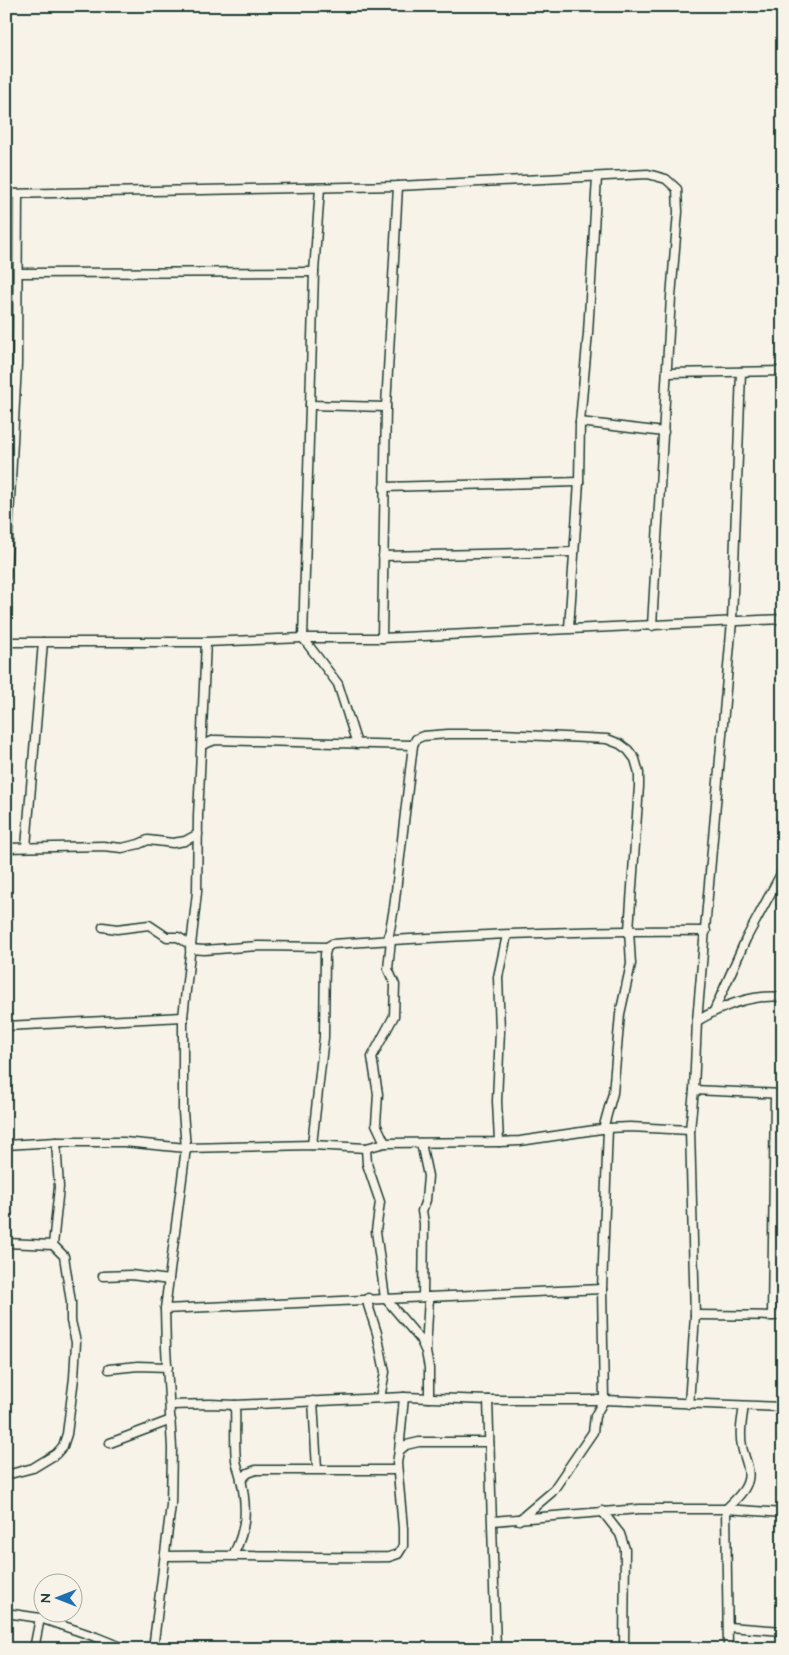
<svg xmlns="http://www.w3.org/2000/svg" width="789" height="1655" font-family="'Architects Daughter',sans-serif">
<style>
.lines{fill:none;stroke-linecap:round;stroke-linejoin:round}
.minor-casing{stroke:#1f3d34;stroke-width:11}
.minor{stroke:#f7f3e8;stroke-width:8}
</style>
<rect width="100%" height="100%" fill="#f7f3e8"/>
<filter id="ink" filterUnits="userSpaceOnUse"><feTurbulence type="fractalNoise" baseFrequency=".02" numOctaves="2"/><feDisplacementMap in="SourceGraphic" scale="10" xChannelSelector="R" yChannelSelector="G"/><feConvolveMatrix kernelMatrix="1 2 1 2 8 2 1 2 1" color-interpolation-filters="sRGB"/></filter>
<g filter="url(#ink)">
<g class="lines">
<defs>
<g id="minor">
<polyline points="320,188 314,272 303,638 338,684 357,744"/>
<polyline points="6,194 398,186 648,174 666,179 677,189 678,212 671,297 652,626"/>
<polyline points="18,273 314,272"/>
<polyline points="667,373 783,371"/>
<polyline points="310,405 386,407"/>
<polyline points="580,422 664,432"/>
<polyline points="384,487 579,482"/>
<polyline points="383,556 574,552"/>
<polyline points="6,577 17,364 18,194"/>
<polyline points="569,628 579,482 580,422 588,333 597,177"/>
<polyline points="382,638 386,407 398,186"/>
<polyline points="6,642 206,642 303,638 382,638 783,619"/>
<polyline points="202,745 215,740 413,745"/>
<polyline points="26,847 43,642"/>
<polyline points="6,848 103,846 122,848 139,844 148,840 173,843 185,841 198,834"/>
<polyline points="103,927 117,929 149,925 167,937 178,937 191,945"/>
<polyline points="388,940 394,908 413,745 416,739 423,736 448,734 502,734 607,739 620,744 628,750 635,759 639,773 639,786 629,930 631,964 620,1014 613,1093 603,1129"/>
<path d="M190 949 204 950 258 946 327 947 332 944C456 936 581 929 706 931"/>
<polyline points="714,1011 746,939 781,874 783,863"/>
<path d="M697 1021C724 1005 752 994 783 997"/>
<polyline points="6,1026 183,1017"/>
<polyline points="694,1090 783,1094"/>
<polyline points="499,1142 497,1101 500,1030 498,977 507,935"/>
<polyline points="385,1143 376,1124 378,1094 372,1057 394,1016 395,985 388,969 391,940"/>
<polyline points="421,1143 428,1176 426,1200 422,1211 424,1223 423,1297"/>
<polyline points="6,1145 56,1142 124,1142 186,1148 312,1145 366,1148 385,1143 499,1142 520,1141 608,1128 630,1127 690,1130"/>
<polyline points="312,1145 324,1037 325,954 327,947"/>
<polyline points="366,1148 367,1164 380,1202 376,1231 385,1298 420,1339 426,1352 429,1368 429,1398"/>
<polyline points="6,1243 53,1245"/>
<polyline points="103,1276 131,1275 169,1280"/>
<polyline points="368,1298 368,1305 377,1333 385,1372 380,1398"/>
<polyline points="165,1309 602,1289"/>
<polyline points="695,1315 783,1316"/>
<polyline points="772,1316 775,1094"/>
<polyline points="426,1350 429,1297"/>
<polyline points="109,1369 138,1366 168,1367"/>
<polyline points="488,1400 496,1649"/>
<polyline points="313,1401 317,1469"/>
<polyline points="689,1404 695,1315 690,1130 694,1090 697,1021 732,621 741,372"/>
<polyline points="171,1405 210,1404 235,1405 404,1397 488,1400 604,1400 783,1407"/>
<polyline points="110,1443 171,1420"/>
<polyline points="399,1451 404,1397"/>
<polyline points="6,1475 33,1468 56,1454 63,1446 67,1434 74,1378 76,1342 71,1321 71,1302 64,1256 53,1245 59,1187 56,1142"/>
<polyline points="241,1480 248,1473 256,1470 397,1470"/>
<polyline points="602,1511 620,1534 625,1549 624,1649"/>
<polyline points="519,1520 552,1492 593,1432 595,1416 604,1400 602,1289 608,1128"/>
<polyline points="493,1521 639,1509 726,1509 783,1513"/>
<path d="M233 1555C247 1529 247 1507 241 1479 240 1473 237 1467 236 1460 234 1442 236 1424 235 1405"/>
<path d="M165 1556C240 1555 315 1558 389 1557L398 1554 403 1546V1528L397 1463 399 1451 406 1445 419 1442H489"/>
<polyline points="6,1613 40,1618 96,1637 126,1649"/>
<polyline points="728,1627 783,1631"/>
<polyline points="34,1649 40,1618"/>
<polyline points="153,1649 171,1505 172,1448 166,1348 165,1309 186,1148 183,1112 183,1017 197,892 198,816 206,642"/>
<path d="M728 1649 726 1509C737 1498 752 1486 748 1469 747 1461 743 1454 742 1446 739 1433 742 1419 744 1406"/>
</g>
</defs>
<use href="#minor" class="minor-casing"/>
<use href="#minor" class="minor"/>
</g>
</g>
<rect width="789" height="1655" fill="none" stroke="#f7f3e8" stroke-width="25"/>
<rect x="12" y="12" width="764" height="1630" fill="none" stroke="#1f3d34" stroke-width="2" filter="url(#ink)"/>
<g transform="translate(58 1598) rotate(270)"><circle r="24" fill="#f7f3e8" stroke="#a1aaa0"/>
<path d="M0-4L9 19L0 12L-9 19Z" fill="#1f6fb2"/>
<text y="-8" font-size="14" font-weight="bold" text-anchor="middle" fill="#1f3d34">N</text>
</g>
</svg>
